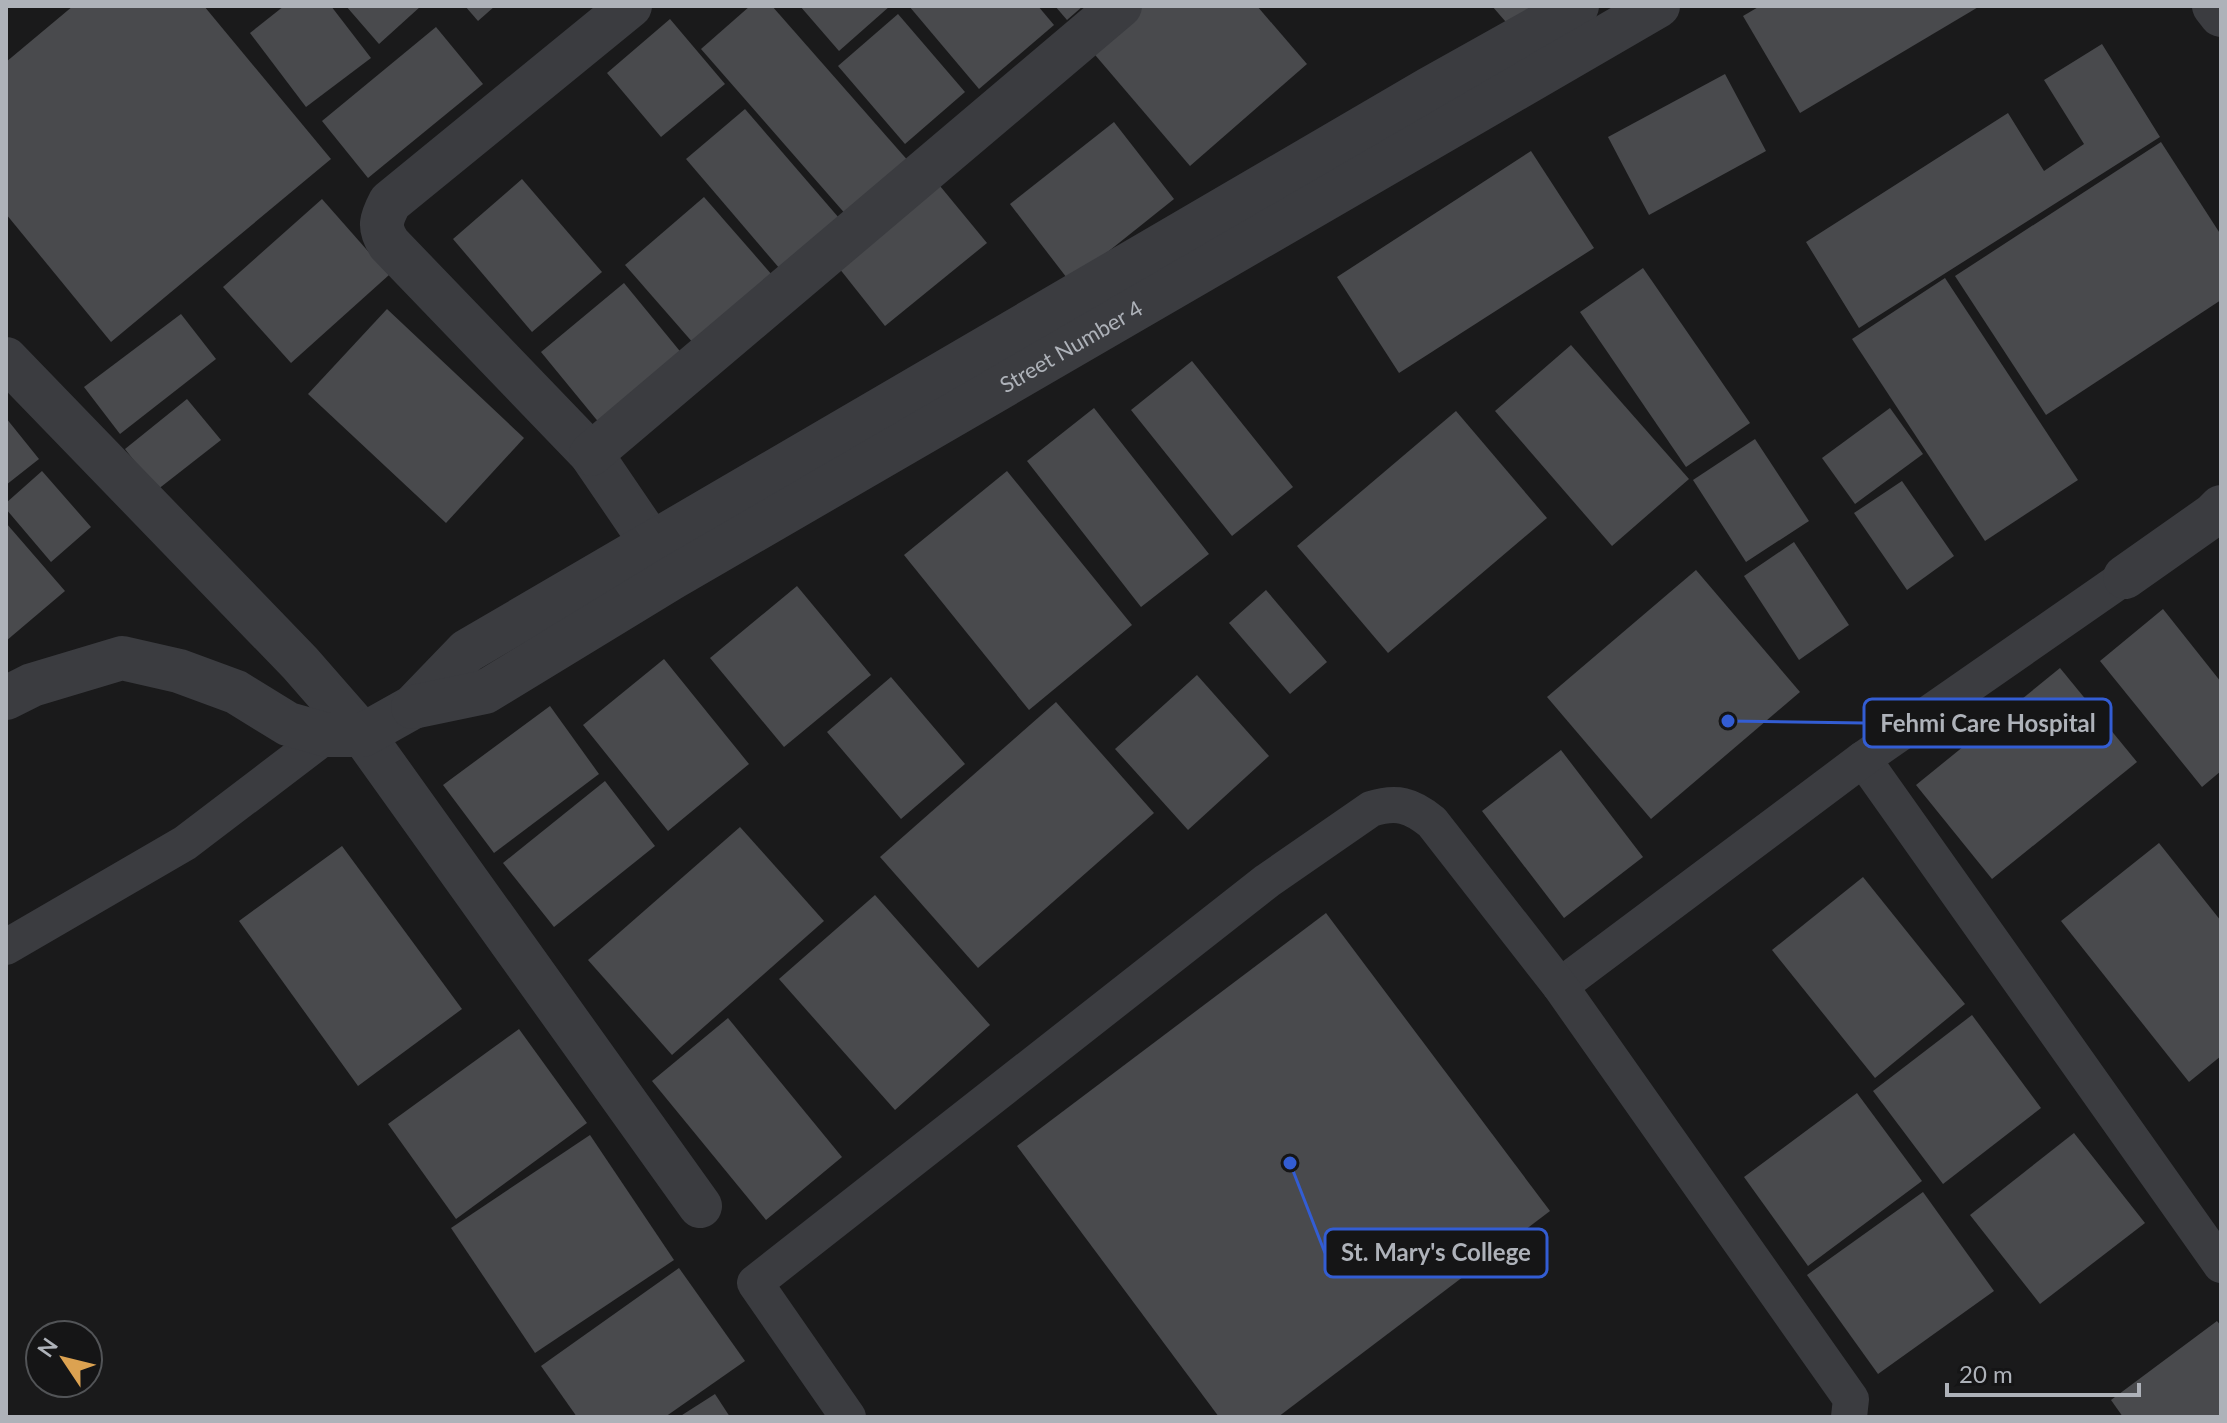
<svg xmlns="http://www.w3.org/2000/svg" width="2227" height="1423" font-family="Lato,sans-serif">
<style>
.building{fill:#494a4d}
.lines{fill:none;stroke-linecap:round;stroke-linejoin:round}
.service{stroke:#3b3c40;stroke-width:36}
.minor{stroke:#3b3c40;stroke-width:44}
.tertiary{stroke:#3b3c40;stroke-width:44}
.labels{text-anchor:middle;stroke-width:7;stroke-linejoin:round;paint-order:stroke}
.street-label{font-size:22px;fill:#aeb2b9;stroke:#151516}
.leader{fill:none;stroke:#335dd3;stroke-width:3}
.callout-dot{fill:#335dd3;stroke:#151516;stroke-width:3}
.callout{fill:#151516;stroke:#335dd3;stroke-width:3}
.callout-label{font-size:24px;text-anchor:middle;font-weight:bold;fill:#aeb2b9}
</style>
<rect width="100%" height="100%" fill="#1a1a1b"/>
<g class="building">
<polygon points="73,6 204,6 331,159 111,342 6,214 6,62"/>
<polygon points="284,6 331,6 371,58 306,107 250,33"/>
<polygon points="346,6 421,6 379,44"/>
<polygon points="465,6 495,6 478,21"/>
<polygon points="750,6 772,6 910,163 848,217 701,49"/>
<polygon points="800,6 890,6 839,51"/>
<polygon points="909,6 1038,6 1054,25 979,89"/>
<polygon points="1055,6 1083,6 1067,20"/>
<polygon points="1140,6 1257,6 1307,64 1190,166 1090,49"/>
<polygon points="1492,6 1554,6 1519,37"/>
<polygon points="1760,6 1980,6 1800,113 1743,16"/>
<polygon points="898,14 965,92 905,144 838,66"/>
<polygon points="670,19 725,84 661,137 607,73"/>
<polygon points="436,27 483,84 368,178 322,121"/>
<polygon points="2102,44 2160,137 1859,328 1806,242 2008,113 2044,171 2084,144 2044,80"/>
<polygon points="1725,74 1766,151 1649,215 1608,137"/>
<polygon points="745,109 839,218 780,269 686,159"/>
<polygon points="1114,122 1174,199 1070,282 1010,204"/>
<polygon points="2161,142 2221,235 2221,300 2046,415 1955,276"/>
<polygon points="1531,151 1594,248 1399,373 1337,277"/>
<polygon points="522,179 602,272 532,332 453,239"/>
<polygon points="940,186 987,243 885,326 839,268"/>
<polygon points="704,197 780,284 701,352 625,265"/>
<polygon points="322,199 389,275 291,363 223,287"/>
<polygon points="1643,268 1750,423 1686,467 1580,312"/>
<polygon points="1945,278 2078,480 1985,541 1852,339"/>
<polygon points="624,283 688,361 605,430 541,352"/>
<polygon points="387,309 524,438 446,523 308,394"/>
<polygon points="181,314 216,359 120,434 84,387"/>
<polygon points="1571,345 1689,479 1612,546 1495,411"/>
<polygon points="1192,361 1293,487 1232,536 1131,410"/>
<polygon points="187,399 221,440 157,490 125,449"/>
<polygon points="1094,408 1209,554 1141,607 1027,461"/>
<polygon points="1890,408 1923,454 1855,504 1822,458"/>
<polygon points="1456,411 1547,518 1388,653 1297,546"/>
<polygon points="6,418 39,459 6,485"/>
<polygon points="1755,439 1809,521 1746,562 1693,480"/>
<polygon points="42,471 91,527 51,562 6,509 6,503"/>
<polygon points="1007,471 1132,625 1029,710 904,555"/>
<polygon points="1902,481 1954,556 1907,590 1854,513"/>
<polygon points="6,523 65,591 6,641"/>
<polygon points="1794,542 1849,625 1799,660 1744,576"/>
<polygon points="1696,570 1800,692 1651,819 1547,697"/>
<polygon points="797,586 871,675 784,747 710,658"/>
<polygon points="1266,590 1327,662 1290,694 1229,623"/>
<polygon points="2163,609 2221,682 2221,771 2202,787 2100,661"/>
<polygon points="664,659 749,764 668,831 583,725"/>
<polygon points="2060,668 2137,762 1992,879 1916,785"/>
<polygon points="1197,675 1269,756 1188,830 1115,749"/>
<polygon points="891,677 965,764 901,819 827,732"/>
<polygon points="1056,702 1154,813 978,968 880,857"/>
<polygon points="550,706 599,774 494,853 443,785"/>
<polygon points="1561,750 1643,857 1564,918 1482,811"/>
<polygon points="605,781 655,846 554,927 503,863"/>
<polygon points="740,827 824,921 672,1055 588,960"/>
<polygon points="2159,843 2221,921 2221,1056 2189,1082 2061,921"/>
<polygon points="342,846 462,1009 358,1086 239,921"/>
<polygon points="1863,877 1965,1004 1875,1078 1772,950"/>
<polygon points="875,895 990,1025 895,1110 779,979"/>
<polygon points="1326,913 1550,1211 1278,1417 1219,1417 1017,1146"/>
<polygon points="1972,1015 2041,1108 1943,1184 1873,1091"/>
<polygon points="728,1018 842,1157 766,1220 652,1081"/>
<polygon points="519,1029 587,1123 456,1219 388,1124"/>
<polygon points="1857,1093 1922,1181 1808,1266 1744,1177"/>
<polygon points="2074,1133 2145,1223 2040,1304 1970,1215"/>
<polygon points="590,1135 674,1260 535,1353 451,1228"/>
<polygon points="1923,1192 1994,1291 1878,1374 1807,1275"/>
<polygon points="679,1268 745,1361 665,1417 577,1417 541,1366"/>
<polygon points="2217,1321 2221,1326 2221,1417 2123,1417 2111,1400"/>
<polygon points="715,1394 730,1417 679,1417"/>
</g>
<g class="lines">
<g class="service">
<polyline points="1863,759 2221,1265"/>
<polyline points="6,947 185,843 327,735"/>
<polyline points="1560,986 1863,759 2125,577"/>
<path d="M848 1417 755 1283 1267 881 1371 809C1397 801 1411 805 1432 822L1560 986 1851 1399 1849 1417"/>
</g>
<g class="minor">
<path d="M630 6 390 202C381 219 378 227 389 244L591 454 653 545"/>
<polyline points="6,359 300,663 363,735 700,1206"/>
<polyline points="591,454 1120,6"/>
<polyline points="2125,577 2213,515 2221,507"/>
</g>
<g class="tertiary">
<polyline points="2214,6 2221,15"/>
<polyline points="6,698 32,685 122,658 179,671 236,692 288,724 327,735 363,735 413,707 467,651 1429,89 1577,6"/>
<path id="s1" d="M413 707 485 692 672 578 1658 6"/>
</g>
</g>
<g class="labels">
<g class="street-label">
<text dy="8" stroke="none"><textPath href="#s1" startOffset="754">Street Number 4</textPath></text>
</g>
</g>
<path class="leader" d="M1728 721L1864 723M1290 1163L1325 1253"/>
<g class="callout-dot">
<circle cx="1728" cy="721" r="8"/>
<circle cx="1290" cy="1163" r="8"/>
</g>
<g class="callout">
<rect x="1864" y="699" width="247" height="48" rx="8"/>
<rect x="1325" y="1229" width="222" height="48" rx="8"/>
</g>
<g class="callout-label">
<text x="1988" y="732">Fehmi Care Hospital</text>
<text x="1436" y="1261">St. Mary's College</text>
</g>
<rect width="2227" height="1423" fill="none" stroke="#aeb2b9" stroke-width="16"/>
<g transform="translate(64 1359) rotate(305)"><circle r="38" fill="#151516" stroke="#525457" stroke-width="2"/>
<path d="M0-6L14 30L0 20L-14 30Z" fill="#dca251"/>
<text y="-12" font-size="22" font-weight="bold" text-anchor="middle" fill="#aeb2b9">N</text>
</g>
<path d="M1947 1383v12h192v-12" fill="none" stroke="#aeb2b9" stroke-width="4"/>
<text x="1959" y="1383" font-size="24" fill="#aeb2b9" stroke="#151516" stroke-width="6" paint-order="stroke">20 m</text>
</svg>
